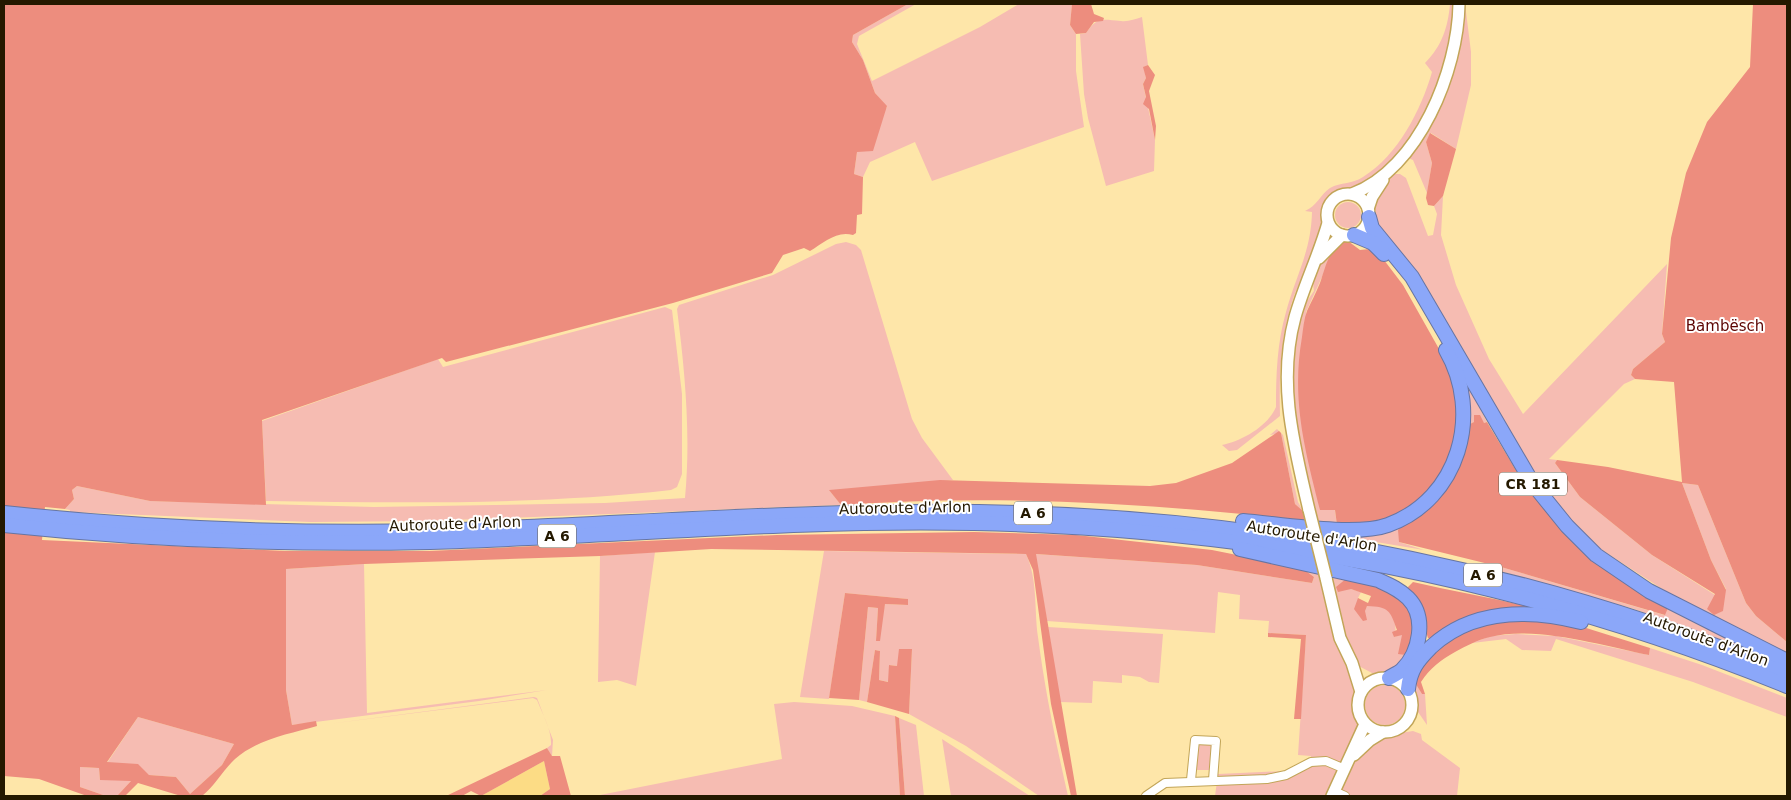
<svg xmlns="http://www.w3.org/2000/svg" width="1791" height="800" font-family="'DejaVu Sans',sans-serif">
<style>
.built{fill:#fcdc85}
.green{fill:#f6bcb2}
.forest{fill:#ed8d7e;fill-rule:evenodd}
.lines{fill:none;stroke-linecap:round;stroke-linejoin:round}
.minor-casing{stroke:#c2a558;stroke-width:10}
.secondary-casing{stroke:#c2a558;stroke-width:14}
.motorway-casing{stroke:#6775a2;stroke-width:16}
.minor{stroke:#fff;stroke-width:8}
.secondary{stroke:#fff;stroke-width:11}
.motorway{stroke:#8ba7f9;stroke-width:14}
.secondary-bridge-casing{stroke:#c2a558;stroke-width:14;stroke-linecap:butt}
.secondary-bridge{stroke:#fff;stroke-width:11}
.labels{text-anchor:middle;stroke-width:4;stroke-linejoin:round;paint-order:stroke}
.shield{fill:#fff;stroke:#665e4c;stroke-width:1}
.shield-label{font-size:14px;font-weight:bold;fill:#241900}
.park-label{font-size:15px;fill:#5d0503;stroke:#fff}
.street-label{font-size:15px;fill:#241900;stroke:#fff}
</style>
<rect width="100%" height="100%" fill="#fee6a9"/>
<polygon class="built" points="544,761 550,789 540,796 481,796"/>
<g class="green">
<polygon points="908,4 916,4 859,36 857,44 872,81 980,27 1019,4 1072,4 1070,25 1076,34 1076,71 1084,127 932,181 915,142 870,162 863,177 854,174 857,152 887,107 875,93 863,60 852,42 853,35"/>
<path d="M1450 4H1465L1471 52V85L1456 149 1431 133 1426 142 1432 163 1427 193 1413 160 1408 158 1387 174H1400L1406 178 1428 236 1433 235 1437 214 1434 206 1443 196 1441 235 1456 285 1489 359 1523 414 1667 264 1662 334 1665 342 1633 369 1631 375 1635 379 1624 384 1549 459 1557 460 1555 463 1580 497 1652 555 1715 595 1726 589 1711 560 1682 483 1698 485 1746 603 1756 616 1787 642V653L1670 594 1599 548 1571 522 1553 502 1379 234 1372 207 1386 175C1376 179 1365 188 1355 190 1345 191 1338 189 1330 197 1318 209 1326 225 1320 240 1313 260 1300 278 1293 299 1280 337 1279 376 1280 416L1237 450 1229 451 1222 445C1242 441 1268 426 1276 407 1276 375 1277 343 1286 312 1296 275 1311 252 1312 212L1305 211C1317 206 1320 195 1330 188 1341 182 1353 184 1363 177 1398 155 1421 110 1432 72L1425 63C1442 46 1448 27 1450 4Z"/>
<path d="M1142 17 1148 65 1144 67 1146 78 1143 84 1155 140 1154 171 1106 186 1088 118 1084 94 1080 34 1086 33C1098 16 1102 20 1121 21 1128 22 1135 19 1142 17Z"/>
<circle cx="1348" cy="215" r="13"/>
<path d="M846 242 856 245 861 250 912 419 922 438 953 480 830 491 841 505 428 521 311 522 70 512V510L65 509 74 499 72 490 77 486 150 501 374 507 605 503 685 498C691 435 685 372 677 309L679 305 773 275 836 244Z"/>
<path d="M1337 244 1306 312 1337 525 1318 523 1295 421 1292 395V353L1303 307 1314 291C1310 271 1324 259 1337 244Z"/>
<path d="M665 307 672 310 682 394V474L677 487 671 490C537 505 400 503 266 501L262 421 438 359 443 367Z"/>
<polygon points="1457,364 1487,422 1484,423 1474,416 1474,422 1468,425"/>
<polygon points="1277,429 1283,435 1298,502 1303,511 1295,504 1281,433 1270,435"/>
<polygon points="1415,515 1399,542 1424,550 1310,531"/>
<path d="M824 551 1026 554C1038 580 1034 609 1038 637 1045 691 1056 743 1068 796H1039L966 746 909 714 912 649 897 666 890 665 889 682 879 680 880 651 875 650 867 702 859 700 868 607 878 608 876 641 885 604 907 605 908 599 845 593 829 699 800 697Z"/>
<polygon points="655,552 636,686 617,680 598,682 600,556"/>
<path d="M1035 554 1197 565 1312 583 1314 577 1302 568 1347 578 1351 589 1361 592 1358 598 1364 611 1367 606C1372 606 1380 605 1384 607 1394 612 1398 628 1394 637L1402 634 1406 655 1390 674 1372 673 1353 663 1357 687 1354 704 1361 734 1351 757 1382 736 1413 731 1421 734 1422 740 1460 768 1457 796H1215L1218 774 1285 771 1311 762V756L1298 755 1306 635 1268 633 1269 621 1239 619 1240 595 1218 592 1215 633 1047 621Z"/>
<polygon points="364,564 367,713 547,690 479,701 292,725 286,690 286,569"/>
<polygon points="1501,567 1664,615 1668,608 1754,651 1631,608 1500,571"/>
<polygon points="1048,627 1163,634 1159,683 1149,682 1140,677 1122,675 1122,683 1093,681 1092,703 1060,702"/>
<polygon points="1516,634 1556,636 1649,655 1650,648 1702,665 1787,698 1787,717 1693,682 1556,639 1551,651 1522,650 1506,639 1472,643 1491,636"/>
<polygon points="1412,678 1422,694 1425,694 1427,725 1416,709"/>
<circle cx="1385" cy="705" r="20"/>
<path d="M534 697 537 698 553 740 552 756 547 748 551 745C552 730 542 713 537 700L533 698 328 724Z"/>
<polygon points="794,702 852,706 895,716 900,796 595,796 782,759 774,704"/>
<polygon points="138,717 234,744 222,765 190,794 176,777 149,775 107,763"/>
<polygon points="899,718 916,725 924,796 905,796"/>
<polygon points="942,739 1030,796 951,796"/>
<polygon points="1195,740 1216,741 1213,770 1192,770"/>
<polygon points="80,767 99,768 100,780 132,780 117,796 106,796 80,787"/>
</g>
<g class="forest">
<path d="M4 4H908L853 35 852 42 863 60 875 93 887 106 873 151 857 152 854 174 863 177 862 214 857 215 856 233 853 235C837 230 823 243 810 251L804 248 783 255 772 273 673 303 446 362 442 358 262 420 266 505 150 501 77 486 72 490 74 499 65 509 45 507 42 540 285 551H429L777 535 974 532 1076 535 1212 550 1302 568 1314 577 1312 583 1197 565 1036 554 1077 796H1071L1051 704 1033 570 1026 554 711 549 600 556 364 564 286 569V690L292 725 316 721 317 726C289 734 258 739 235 759 223 770 215 786 202 796H181L138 783 125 796H117L131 781 100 780 99 768 80 767V787L106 796H87L39 779 4 776ZM138 717 234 744 222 765 190 794 176 777 149 775 138 764 107 762Z"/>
<polygon points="1072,4 1091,4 1094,14 1104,18 1103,21 1094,22 1086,33 1076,34 1070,25"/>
<polygon points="1753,4 1787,4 1787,642 1756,616 1746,603 1698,485 1682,483 1711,560 1726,590 1723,611 1714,615 1707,609 1715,594 1652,555 1580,497 1555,463 1557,460 1608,467 1682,482 1674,382 1635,379 1631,375 1633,369 1665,342 1662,334 1671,238 1686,173 1707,122 1750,67"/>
<polygon points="1148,65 1155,75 1149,91 1156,126 1155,140 1149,109 1143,104 1146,97 1143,84 1146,78 1143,67"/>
<polygon points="1430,133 1456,149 1443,196 1434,206 1428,205 1426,198 1432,163 1426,142"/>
<path d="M1343 241H1348L1360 250 1370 249 1384 260 1403 285 1443 356 1455 388 1458 431 1442 476 1418 502 1397 515 1375 523 1337 525 1335 510H1320C1305 450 1291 400 1302 337 1303 329 1304 319 1307 311 1311 302 1316 293 1320 283 1325 269 1329 248 1343 241Z"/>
<polygon points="1474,415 1480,415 1484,423 1487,422 1526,487 1562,530 1646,598 1668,608 1665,615 1501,567 1399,542 1398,530 1436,498 1468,425 1474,422"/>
<path d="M1279 431 1281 433 1295 504 1303 511 1306 521C1154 503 993 494 841 505L829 490 940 480 1150 486 1176 483 1232 463Z"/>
<path d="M1347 578C1376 584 1417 595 1414 633 1413 640 1409 648 1406 655L1398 654 1402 635 1394 637 1392 632 1397 630C1390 610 1389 607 1367 606L1365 611 1367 620 1363 621 1354 609 1358 598 1368 603 1371 596 1351 589 1338 592 1336 587Z"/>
<path d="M1413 582C1456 592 1500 599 1542 610L1515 611 1434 640 1428 638 1414 595 1407 588Z"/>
<polygon points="845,593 908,599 908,605 885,604 880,641 876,641 878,608 868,607 859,700 829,698"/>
<path d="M1517 618 1583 627 1650 648 1649 655C1604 646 1535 625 1490 637 1477 640 1466 646 1455 652 1441 660 1430 668 1421 682L1425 694H1422L1412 678 1438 646 1467 629Z"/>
<polygon points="1268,633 1306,635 1301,719 1294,719 1301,639 1268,637"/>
<polygon points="899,649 912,649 909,714 867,702 875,650 880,651 879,680 888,682 889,665 897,666"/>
<polygon points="895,716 899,718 905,796 900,796"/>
<polygon points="547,748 552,756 560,756 571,796 540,796 550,789 544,761 481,796 471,791 462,796 446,796"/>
</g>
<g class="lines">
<defs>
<g id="minor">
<polyline points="1191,780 1195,740 1216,741 1213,780"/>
<polyline points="1334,791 1345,796"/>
<polyline points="1146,796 1165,783 1267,779 1286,775 1311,762 1326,761 1345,769"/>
</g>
<g id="secondary">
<circle cx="1348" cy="215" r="21"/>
<path d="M1352 194C1419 169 1458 70 1459 4"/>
<polyline points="1368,209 1372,197 1383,180"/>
<polyline points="1319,258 1342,235"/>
<path d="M1309 510C1294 445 1277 383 1295 317 1304 285 1319 255 1328 223"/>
<polyline points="1326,578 1340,638 1352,663 1361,692"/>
<circle cx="1385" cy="705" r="27"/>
<polyline points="1354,755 1370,740 1383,732"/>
<polyline points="1332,796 1365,724"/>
</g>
<g id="motorway">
<polyline points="1369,217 1372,228 1412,277 1533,484 1567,526 1596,555 1649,591 1787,661"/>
<polyline points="1354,235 1373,243 1384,254"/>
<path d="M4 513C145 528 287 534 430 531 626 525 822 507 1019 513 1281 521 1544 573 1787 674"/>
<path d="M1243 521C1280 524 1355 537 1388 525 1459 499 1483 414 1446 350"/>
<path d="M4 525C145 540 288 545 430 542 611 537 792 519 974 523 1257 529 1524 579 1787 686"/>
<path d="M1240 549 1378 580C1389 585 1399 589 1408 598 1427 617 1420 652 1402 670 1399 673 1393 675 1389 678"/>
<path d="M1408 689C1410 670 1417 661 1431 647 1472 609 1529 609 1581 622"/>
</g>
</defs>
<use href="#minor" class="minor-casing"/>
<use href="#secondary" class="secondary-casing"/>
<use href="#motorway" class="motorway-casing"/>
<use href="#minor" class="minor"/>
<use href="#secondary" class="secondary"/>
<use href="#motorway" class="motorway"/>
<defs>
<polyline id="secondary-bridge" points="1309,510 1326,578"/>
</defs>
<use href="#secondary-bridge" class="secondary-bridge-casing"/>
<use href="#secondary-bridge" class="secondary-bridge"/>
</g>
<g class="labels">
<g class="shield">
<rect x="1499" y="472.5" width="68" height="23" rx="4"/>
<rect x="1014" y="501.5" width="38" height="23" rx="4"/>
<rect x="538" y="524.5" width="38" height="23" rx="4"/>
<rect x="1464" y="563.5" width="38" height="23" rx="4"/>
</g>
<g class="shield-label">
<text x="1533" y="489">CR 181</text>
<text x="1033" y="518">A 6</text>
<text x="557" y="541">A 6</text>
<text x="1483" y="580">A 6</text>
</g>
<g class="park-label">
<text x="1725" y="331">Bambësch</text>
</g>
<g class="street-label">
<text transform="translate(905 508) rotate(-1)" y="5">Autoroute d'Arlon</text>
<text transform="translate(455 524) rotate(-2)" y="5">Autoroute d'Arlon</text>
<text transform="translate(1312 536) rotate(9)" y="5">Autoroute d'Arlon</text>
<text transform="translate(1706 639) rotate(20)" y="5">Autoroute d'Arlon</text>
</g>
</g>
<rect width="1791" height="800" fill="none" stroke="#241900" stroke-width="10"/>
</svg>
